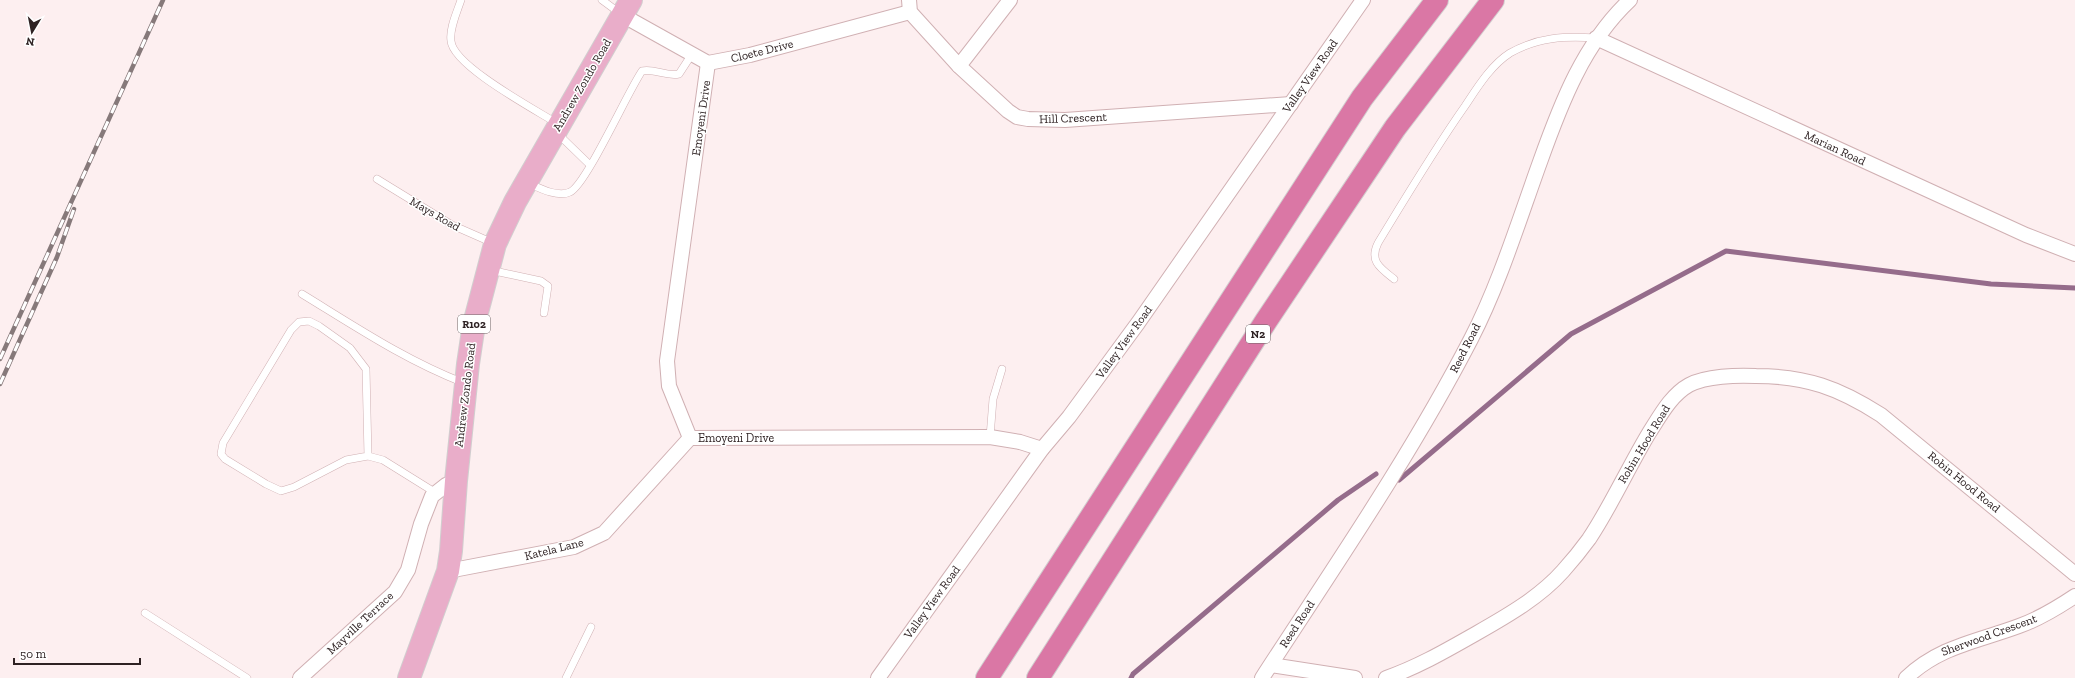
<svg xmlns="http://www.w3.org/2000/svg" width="2075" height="678" font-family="'Zilla Slab',serif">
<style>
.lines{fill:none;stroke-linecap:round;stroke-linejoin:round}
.stream{stroke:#956c8b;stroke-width:5}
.lane-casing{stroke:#d0b0b3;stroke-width:8}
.street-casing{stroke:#d0b0b3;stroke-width:16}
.primary-casing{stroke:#d1cecf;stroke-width:24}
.highway-casing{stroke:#d1cecf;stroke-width:24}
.lane{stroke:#fff;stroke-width:7}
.street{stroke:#fff;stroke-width:14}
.primary{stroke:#e9adc9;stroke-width:22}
.highway{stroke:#da77a5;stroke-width:22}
.rail-casing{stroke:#86797a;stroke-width:4.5}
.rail{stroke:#fff;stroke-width:3;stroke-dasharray:9;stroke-linecap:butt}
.labels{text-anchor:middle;stroke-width:3;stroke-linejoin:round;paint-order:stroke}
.shield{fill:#fff;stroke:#6d6465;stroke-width:1}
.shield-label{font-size:11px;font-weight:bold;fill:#2e2223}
.street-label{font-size:12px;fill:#2e2223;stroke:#fff}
</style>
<rect width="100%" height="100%" fill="#fdeff0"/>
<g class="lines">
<g class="stream">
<polyline points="1399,480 1571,334 1726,251 1991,284 2075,288"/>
<polyline points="1131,678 1133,674 1338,500 1376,474"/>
</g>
<defs>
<g id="lane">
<path d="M461 0C457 12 449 29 451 41 453 66 536 110 558 124"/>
<polyline points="602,0 621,14"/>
<polyline points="557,133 590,165"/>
<polyline points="377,179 452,225 493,243"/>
<path d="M528 183C539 188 558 198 570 192 586 185 628 91 642 71 654 68 666 77 679 74L692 54"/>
<polyline points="490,270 541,281 548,286 544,313"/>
<path d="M1394 279C1380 268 1369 261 1378 243 1406 197 1434 150 1465 106 1477 88 1491 65 1510 53 1538 37 1565 36 1596 38"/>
<path d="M302 294C356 327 405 360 464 383"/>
<polyline points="990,437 993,399 1002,369"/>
<polyline points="368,456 366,369 350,348 319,326 309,321 299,322 291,330 223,443 221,454 225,459 266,484 281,491 294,487 346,460 368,456 383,460 436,493"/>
<polyline points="145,613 247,678"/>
<polyline points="566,678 591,627"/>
</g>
<g id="street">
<polyline points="909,0 910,12 959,66 1008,111 1017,117 1028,119 1065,120 1291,104"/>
<polyline points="622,15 708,63 750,55 910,12"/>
<polyline points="1596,38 2026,235 2075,254"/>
<polyline points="959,66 1010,0"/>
<polyline points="690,438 669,386 667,361 708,63"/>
<polyline points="690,438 990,437 1020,442 1042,449"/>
<polyline points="448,571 574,547 604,533 690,438"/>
<polyline points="1271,665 1355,678"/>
<polyline points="300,678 395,592 408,570 421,524 432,496 446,485 456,481"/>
<polyline points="878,678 1042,449 1069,417 1138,323 1363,0"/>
<path d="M1262 678C1334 567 1410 457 1471 339 1499 285 1519 220 1540 162 1561 103 1584 43 1630 0"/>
<path d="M1386 678C1418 667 1447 650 1477 633 1507 616 1540 597 1563 571 1572 561 1581 550 1589 539 1611 506 1628 468 1649 433 1660 416 1671 395 1689 385 1706 376 1737 375 1756 376 1806 376 1839 388 1881 415L2075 574"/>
<path d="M1906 678C1940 646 1976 642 2019 626 2039 619 2057 608 2075 596"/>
</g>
<polyline id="primary" points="409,678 448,571 451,551 456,481 468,364 474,324 495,244 515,202 631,0"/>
<g id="highway">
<polyline points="987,678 1362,98 1437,0"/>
<polyline points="1038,678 1266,321 1395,128 1493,0"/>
</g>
</defs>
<use href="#lane" class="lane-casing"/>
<use href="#street" class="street-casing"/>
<use href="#primary" class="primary-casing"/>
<use href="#highway" class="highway-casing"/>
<use href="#lane" class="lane"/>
<use href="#street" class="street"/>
<use href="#primary" class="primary"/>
<use href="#highway" class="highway"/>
<defs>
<g id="rail">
<polyline points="0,359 163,0"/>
<polyline points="0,384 57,257 74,209"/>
</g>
</defs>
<use href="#rail" class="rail-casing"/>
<use href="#rail" class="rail"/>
</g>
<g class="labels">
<g class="shield">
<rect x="458" y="315" width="32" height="18" rx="3"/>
<rect x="1246" y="325" width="24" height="18" rx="3"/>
</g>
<g class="shield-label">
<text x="474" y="328">R102</text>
<text x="1258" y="338">N2</text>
</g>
<g class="street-label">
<text transform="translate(762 51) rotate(-14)" y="4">Cloete Drive</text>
<text transform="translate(1310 76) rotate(-55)" y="4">Valley View Road</text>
<text transform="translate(582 85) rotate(-60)" y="4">Andrew Zondo Road</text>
<text transform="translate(701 118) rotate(-82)" y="4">Emoyeni Drive</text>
<text transform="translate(1073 118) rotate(-2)" y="4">Hill Crescent</text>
<text transform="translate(1835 148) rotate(25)" y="4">Marian Road</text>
<text transform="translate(435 214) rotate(30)" y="4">Mays Road</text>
<text transform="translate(1124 342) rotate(-54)" y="4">Valley View Road</text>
<text transform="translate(1465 348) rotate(-63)" y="4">Reed Road</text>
<text transform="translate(465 395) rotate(-83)" y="4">Andrew Zondo Road</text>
<text x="736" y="442">Emoyeni Drive</text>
<text transform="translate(1644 444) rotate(-59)" y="4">Robin Hood Road</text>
<text transform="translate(1964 482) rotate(39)" y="4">Robin Hood Road</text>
<text transform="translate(554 549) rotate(-14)" y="4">Katela Lane</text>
<text transform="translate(932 602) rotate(-54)" y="4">Valley View Road</text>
<text transform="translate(360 623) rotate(-43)" y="4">Mayville Terrace</text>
<text transform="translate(1297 624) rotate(-57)" y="4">Reed Road</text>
<text transform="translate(1989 635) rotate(-20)" y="4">Sherwood Crescent</text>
</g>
</g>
<g transform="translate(32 32) rotate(190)" stroke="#ffffff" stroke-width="3" paint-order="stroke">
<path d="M0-3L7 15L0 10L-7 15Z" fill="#2e2223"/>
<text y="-6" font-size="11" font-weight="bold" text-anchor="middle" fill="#2e2223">N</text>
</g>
<path d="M14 658v6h126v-6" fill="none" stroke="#2e2223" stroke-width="2"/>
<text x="20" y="658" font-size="12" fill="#2e2223" stroke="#ffffff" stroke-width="3" paint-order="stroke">50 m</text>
</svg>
